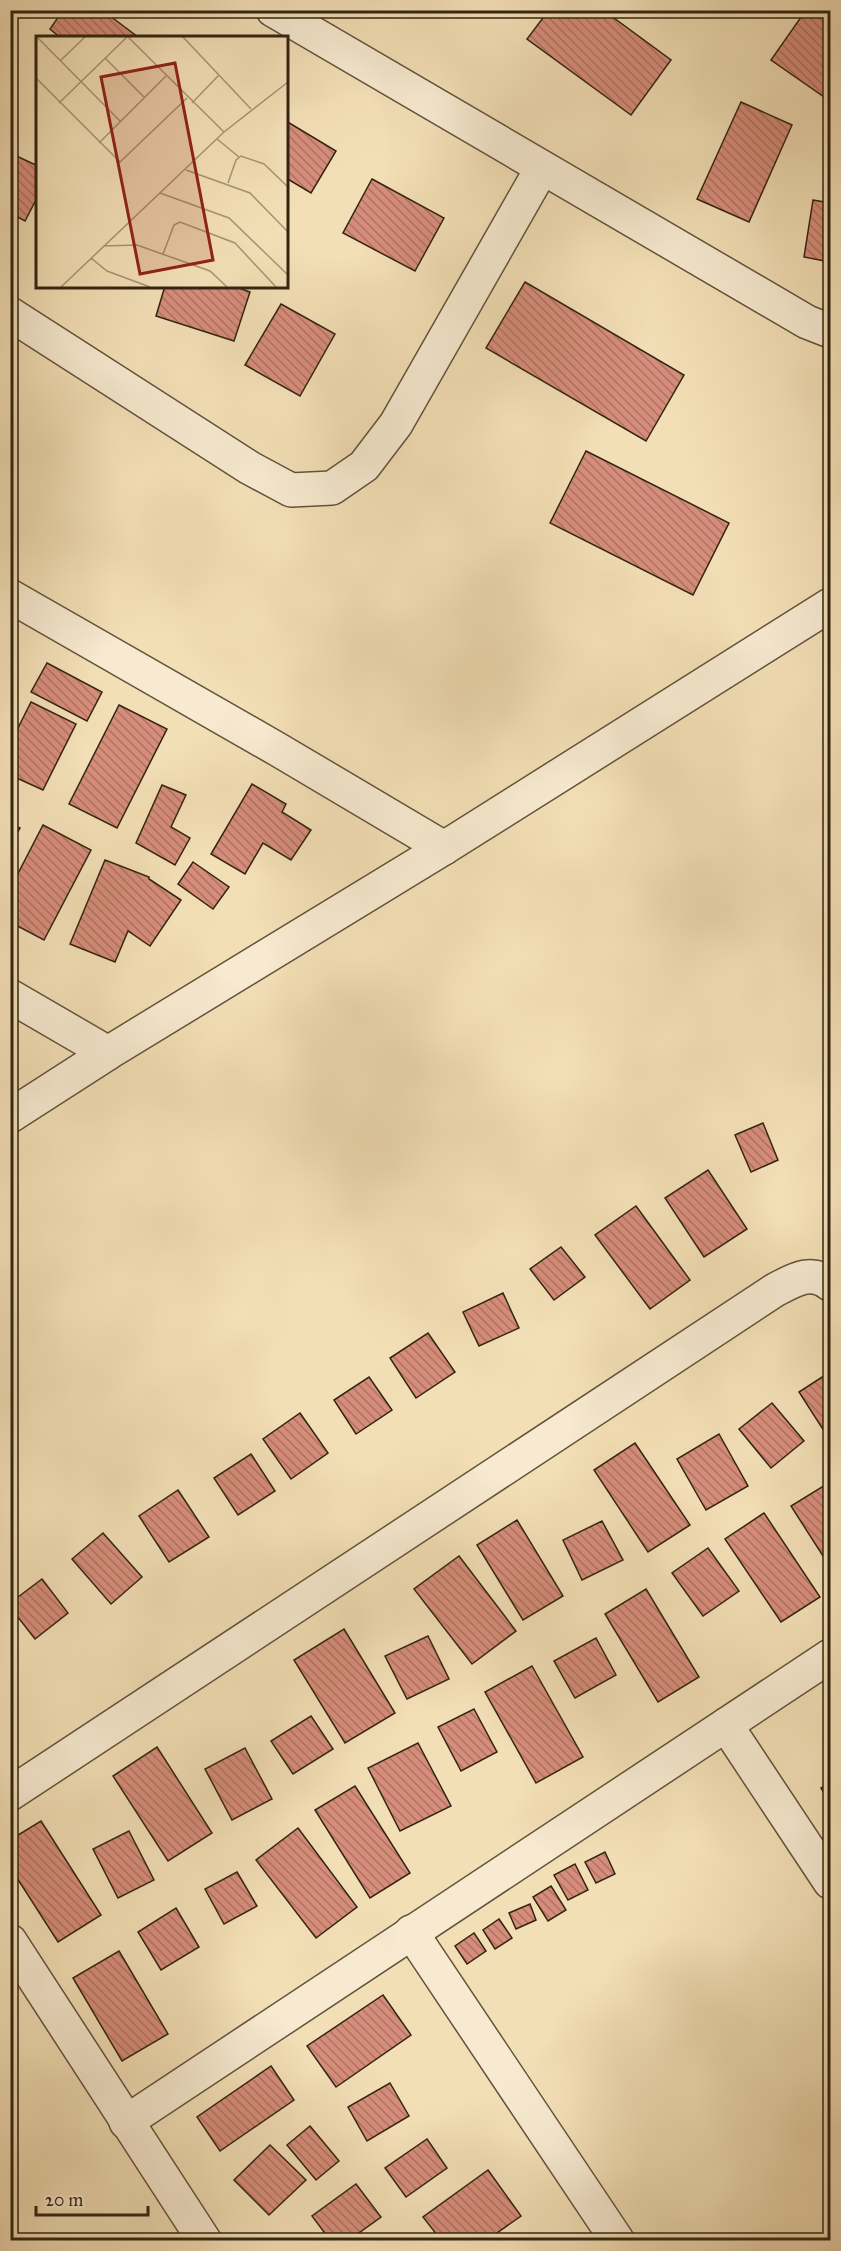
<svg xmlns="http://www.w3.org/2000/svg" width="841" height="2251" font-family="'IM FELL Great Primer',serif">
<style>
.building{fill:url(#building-back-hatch);stroke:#322412;stroke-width:1.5}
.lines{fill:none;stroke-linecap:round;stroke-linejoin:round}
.minor-casing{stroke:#62533b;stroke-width:36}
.minor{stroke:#f7ead0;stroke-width:33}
.inset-road{fill:none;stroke:#a69474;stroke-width:1.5}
.view{fill:#8f2418;fill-opacity:0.15;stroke:#8f2418;stroke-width:3}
.inset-edge{fill:none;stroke:#322412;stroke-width:3}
</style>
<defs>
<pattern id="building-back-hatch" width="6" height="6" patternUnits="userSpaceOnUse" patternTransform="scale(1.5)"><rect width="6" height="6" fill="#d78d7b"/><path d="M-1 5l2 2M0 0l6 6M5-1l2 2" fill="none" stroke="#af7363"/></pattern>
</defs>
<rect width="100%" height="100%" fill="#f3dfb6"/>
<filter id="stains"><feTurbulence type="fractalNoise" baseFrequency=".00333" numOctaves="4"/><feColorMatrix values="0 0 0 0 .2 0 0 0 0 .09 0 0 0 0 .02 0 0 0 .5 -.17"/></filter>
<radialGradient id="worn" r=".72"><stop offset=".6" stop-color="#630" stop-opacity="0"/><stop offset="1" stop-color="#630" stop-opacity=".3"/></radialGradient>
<g class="building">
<polygon points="63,10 102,10 138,37 61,38 50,29"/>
<polygon points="549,10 603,10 671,60 631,115 527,39"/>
<polygon points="806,10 812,10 830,23 830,101 771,60"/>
<polygon points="741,102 792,125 749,222 697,199"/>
<polygon points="286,121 336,151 311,193 286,178"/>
<polygon points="10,153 38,166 38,196 25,221 10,213"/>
<polygon points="372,179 444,218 415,271 343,233"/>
<polygon points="813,200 830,203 830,262 804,257"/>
<polygon points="525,282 684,375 646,441 486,348"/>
<polygon points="165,286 233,286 250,292 234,341 156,316"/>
<polygon points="281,304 335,334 300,396 245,365"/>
<polygon points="586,451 729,523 693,595 550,523"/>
<polygon points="47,663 102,692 87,721 31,692"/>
<polygon points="31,702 76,724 43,790 10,775 10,744"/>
<polygon points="119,705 167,729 117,828 69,804"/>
<polygon points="252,784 286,804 282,812 311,830 291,860 263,843 245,874 211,854"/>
<polygon points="162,785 186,795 171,827 190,838 175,865 136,843"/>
<polygon points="10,823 20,828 10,845"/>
<polygon points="43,825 91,850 44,940 10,922 10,889"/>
<polygon points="105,860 149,877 149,879 181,900 150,946 128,931 115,962 70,944"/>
<polygon points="193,862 229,887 213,909 178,884"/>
<polygon points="763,1123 778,1160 751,1172 735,1135"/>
<polygon points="708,1170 747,1229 704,1257 665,1198"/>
<polygon points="636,1206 690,1280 650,1309 595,1235"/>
<polygon points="561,1247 585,1277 554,1300 530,1269"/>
<polygon points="503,1293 519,1328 479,1346 463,1312"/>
<polygon points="428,1333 455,1372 416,1398 390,1358"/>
<polygon points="830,1372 830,1427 824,1431 799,1392"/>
<polygon points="369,1377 392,1410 356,1434 334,1400"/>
<polygon points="772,1403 804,1441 771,1468 739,1429"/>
<polygon points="300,1413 328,1453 291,1479 263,1439"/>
<polygon points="719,1434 748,1486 706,1510 677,1459"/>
<polygon points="635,1443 690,1525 648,1552 594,1470"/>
<polygon points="251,1454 275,1491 238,1515 214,1478"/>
<polygon points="830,1482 830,1567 791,1506"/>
<polygon points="178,1490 209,1537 169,1562 139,1516"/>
<polygon points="764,1513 820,1597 781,1622 725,1539"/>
<polygon points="517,1520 563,1596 523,1620 477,1545"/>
<polygon points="602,1521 623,1560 582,1580 563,1540"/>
<polygon points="103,1533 142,1577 111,1604 72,1559"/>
<polygon points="708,1548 739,1591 703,1616 672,1573"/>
<polygon points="459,1556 516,1631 472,1664 414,1589"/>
<polygon points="42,1579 68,1613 35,1639 10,1607 10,1603"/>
<polygon points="646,1589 699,1677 658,1702 605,1614"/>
<polygon points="344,1629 395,1713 345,1743 294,1660"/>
<polygon points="428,1636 449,1679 407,1699 385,1656"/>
<polygon points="596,1638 616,1675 575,1698 554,1661"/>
<polygon points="532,1666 583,1757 536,1783 485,1692"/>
<polygon points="474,1709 497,1752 461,1771 438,1727"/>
<polygon points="311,1716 333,1749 293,1774 271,1741"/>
<polygon points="418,1743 451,1806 400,1831 368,1768"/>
<polygon points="157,1747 212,1833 168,1861 113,1776"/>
<polygon points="245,1748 272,1799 232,1820 205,1769"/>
<polygon points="830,1783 830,1803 821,1788"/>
<polygon points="355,1786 410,1873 370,1898 315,1810"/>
<polygon points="41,1821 101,1915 58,1942 10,1867 10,1840"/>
<polygon points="298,1828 357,1907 316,1938 256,1860"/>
<polygon points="129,1831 154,1880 118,1898 93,1849"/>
<polygon points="605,1852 615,1874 596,1883 585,1862"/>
<polygon points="575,1864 588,1890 568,1900 554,1875"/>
<polygon points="237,1872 257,1906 224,1924 205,1889"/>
<polygon points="551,1886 566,1910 548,1921 533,1897"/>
<polygon points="530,1904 536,1920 516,1929 509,1913"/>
<polygon points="176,1908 199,1947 161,1970 138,1932"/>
<polygon points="499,1919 512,1938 495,1949 483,1930"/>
<polygon points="474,1933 486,1951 467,1964 455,1946"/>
<polygon points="119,1951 168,2034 122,2061 73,1978"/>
<polygon points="383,1995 411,2035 336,2087 307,2046"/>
<polygon points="271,2066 294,2100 220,2151 197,2117"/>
<polygon points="390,2083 409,2116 367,2141 348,2107"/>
<polygon points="310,2126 339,2161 316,2180 287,2145"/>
<polygon points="427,2139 447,2168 406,2197 385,2168"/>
<polygon points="270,2145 306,2180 269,2215 234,2180"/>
<polygon points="488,2170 521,2216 487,2240 441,2240 423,2217"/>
<polygon points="356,2184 381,2217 349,2240 330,2240 312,2216"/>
</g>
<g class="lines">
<defs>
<g id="minor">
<polyline points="273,10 807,322 830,331"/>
<polyline points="10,314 250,468 291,490 332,488 364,466 396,424 542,168"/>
<polyline points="10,596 277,749 444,848"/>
<polyline points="10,996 108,1053"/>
<polyline points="10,1116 108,1053 444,848 830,605"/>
<polyline points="726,1725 830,1882"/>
<path d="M10 1794 775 1290C794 1280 811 1269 830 1284"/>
<polyline points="411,1932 617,2240"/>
<polyline points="10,1941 204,2240"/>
<polyline points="126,2122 830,1656"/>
</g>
</defs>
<use href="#minor" class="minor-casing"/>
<use href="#minor" class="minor"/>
</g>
<g transform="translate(36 36)">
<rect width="252" height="252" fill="#f3dfb6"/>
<path class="inset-road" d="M1 1 84 85M92 1 188 96M147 1 215 73M69 22 109 62M25 24 49 1M0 42 84 126 151 62M23 67 91 1M156 67 183 39M181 103 203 121M63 107 130 40M150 134 214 157 252 196M192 147 200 124 205 120 228 128 252 151M124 157 193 182 252 239M67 210 101 209 174 235 191 251M127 218 138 189 144 186 199 207 240 251M55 222 71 235 114 251M25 251 188 96 252 46"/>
<path class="view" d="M139 27 177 224 104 238 65 41Z"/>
<rect width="252" height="252" class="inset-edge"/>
</g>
<rect width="841" height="2251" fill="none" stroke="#f3dfb6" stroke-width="36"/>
<rect x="12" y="12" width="817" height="2227" fill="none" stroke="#322412" stroke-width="3"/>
<rect x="18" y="18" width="805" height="2215" fill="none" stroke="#322412" stroke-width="1.5"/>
<path d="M36 2206v9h112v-9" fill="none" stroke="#322412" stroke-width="3"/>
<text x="45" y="2206" font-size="18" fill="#322412" stroke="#f7ead0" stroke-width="4.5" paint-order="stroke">20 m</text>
<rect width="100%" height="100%" filter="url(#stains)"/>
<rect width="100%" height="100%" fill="url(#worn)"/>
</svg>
